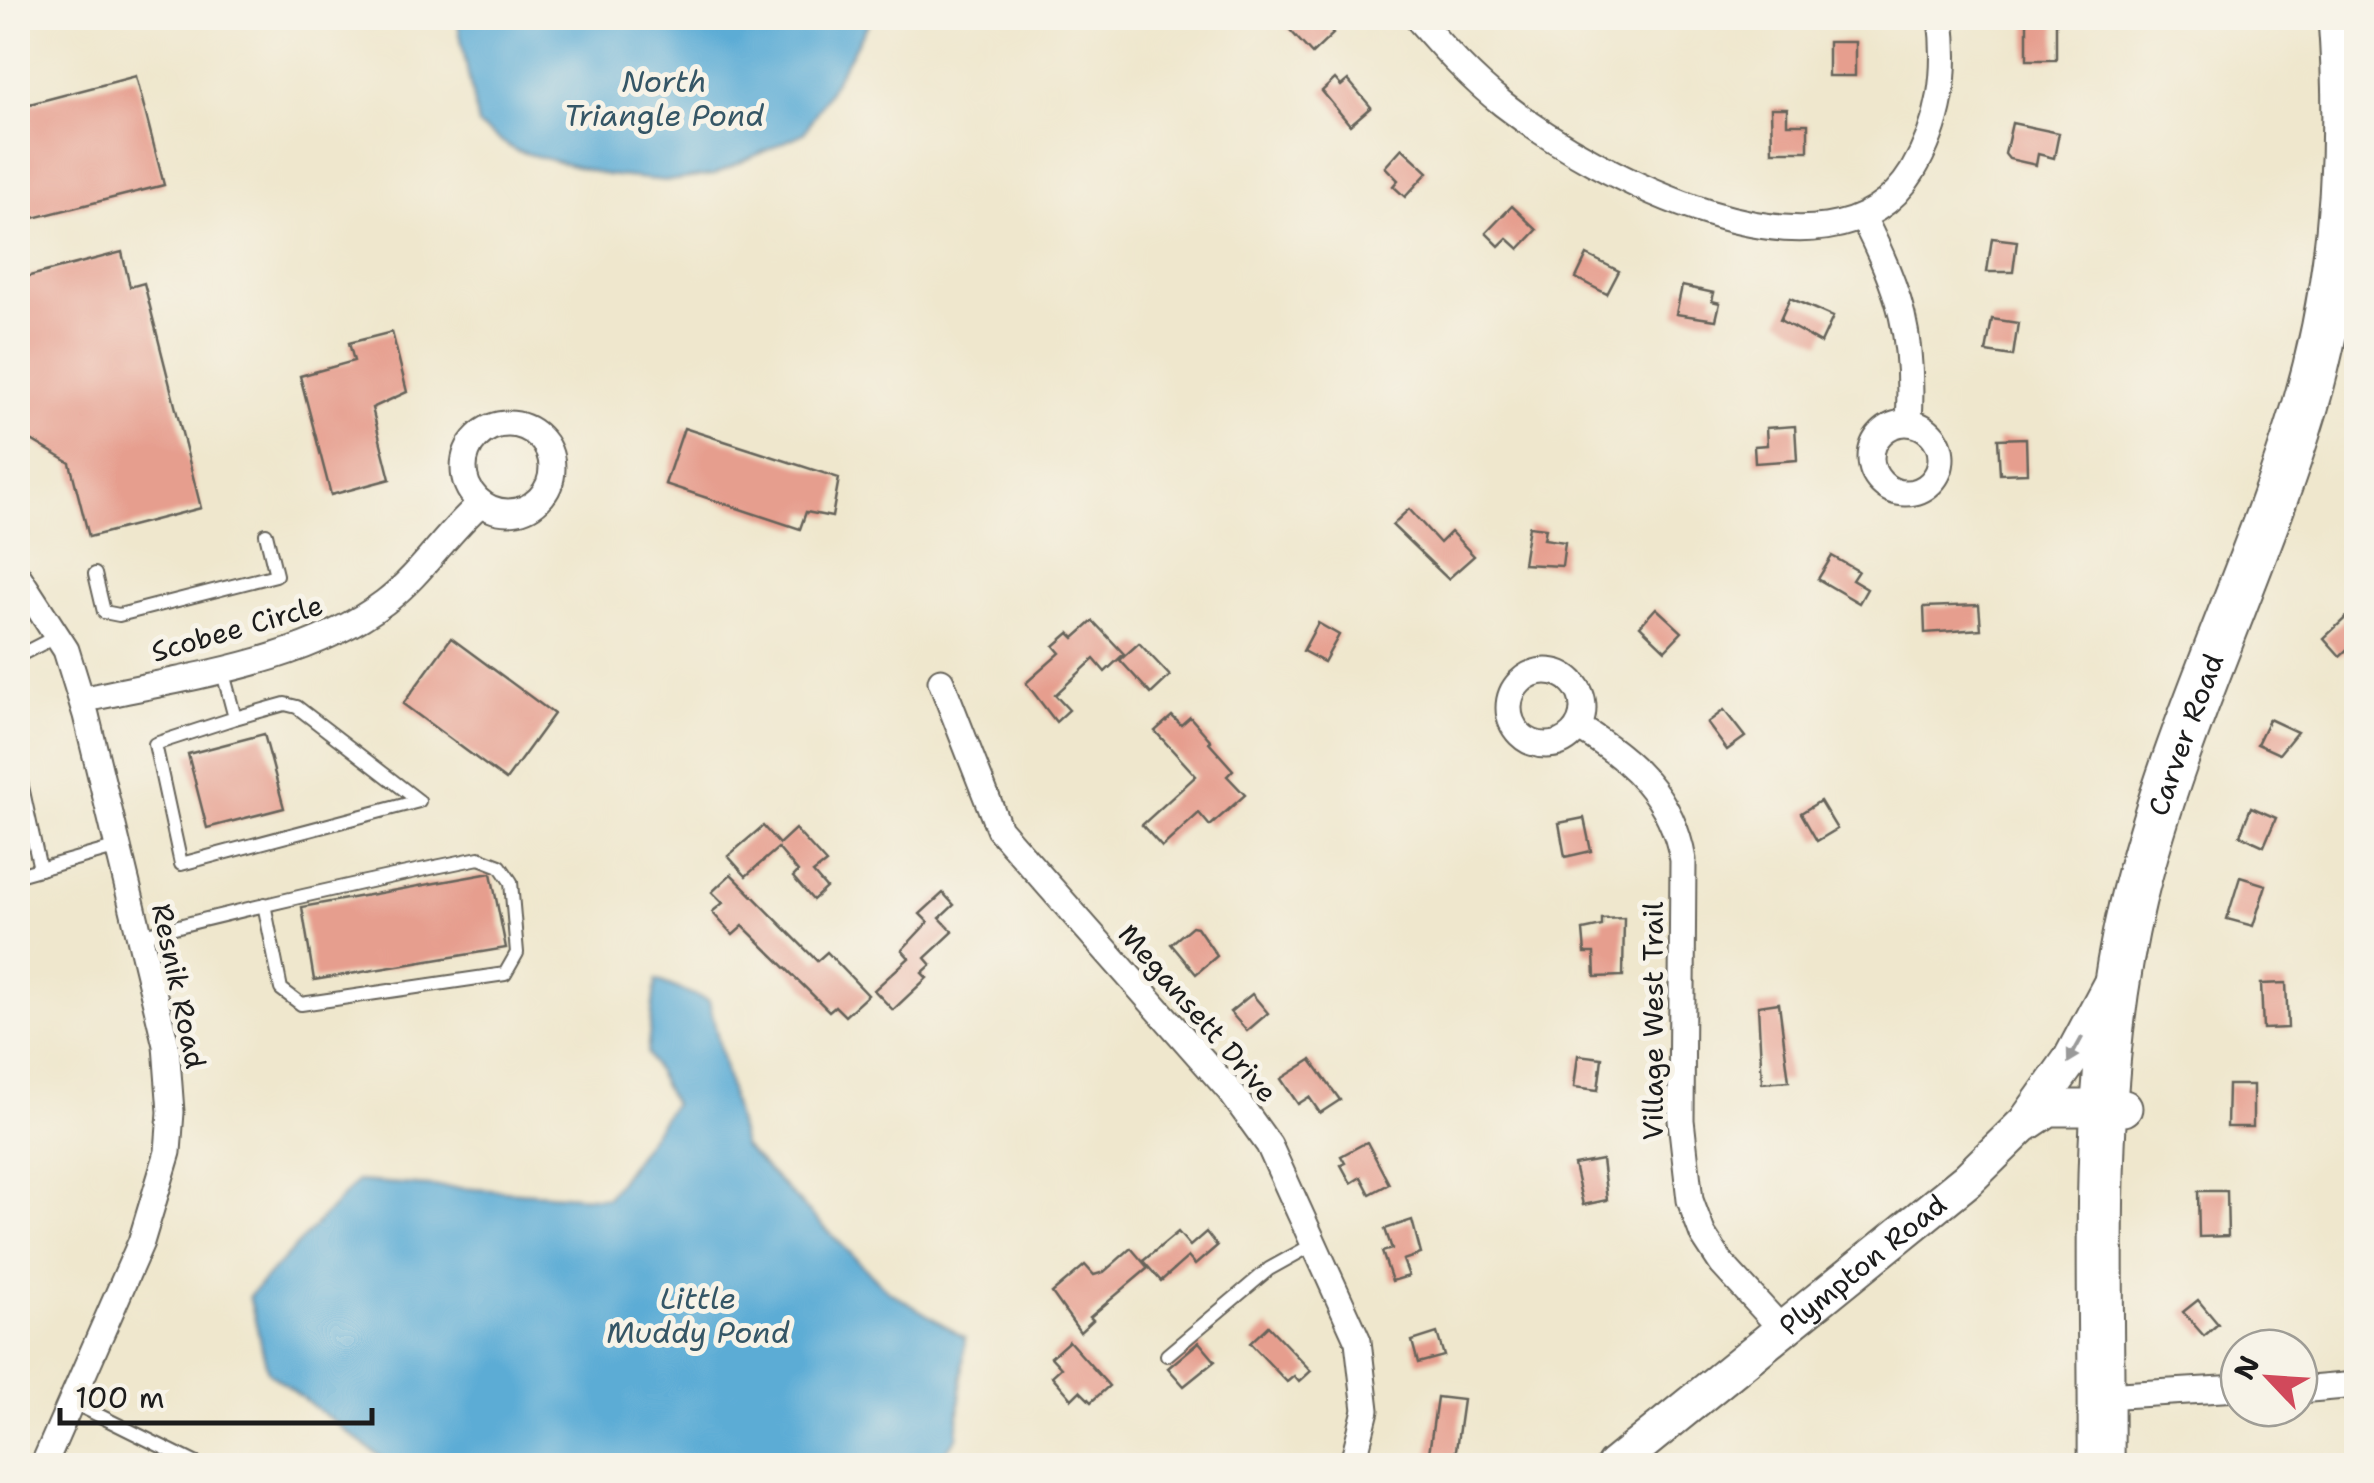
<svg xmlns="http://www.w3.org/2000/svg" width="2374" height="1483" font-family="'Shantell Sans',sans-serif">
<style>
.water{fill:#5bacd5;stroke:#3c6478;stroke-width:2.5}
.building{fill:#e69e8e}
.lines{fill:none;stroke-linecap:round;stroke-linejoin:round}
.lane-casing{stroke:#66635a;stroke-width:16}
.street-casing{stroke:#66635a;stroke-width:29}
.secondary-casing{stroke:#66635a;stroke-width:39}
.highway-casing{stroke:#66635a;stroke-width:49}
.lane{stroke:#fff;stroke-width:12}
.street{stroke:#fff;stroke-width:25}
.secondary{stroke:#fff;stroke-width:35}
.highway{stroke:#fff;stroke-width:45}
.oneway{fill:#999}
.labels{text-anchor:middle;stroke-width:10;stroke-linejoin:round;paint-order:stroke}
.street-label{font-size:28px;fill:#1c1c1c;stroke:#f7f3e8}
.water-label{font-size:30px;font-style:italic;fill:#355666;stroke:#f7f3e8}
</style>
<rect width="100%" height="100%" fill="#f7f3e8"/>
<filter id="ink" filterUnits="userSpaceOnUse"><feTurbulence type="fractalNoise" baseFrequency=".01" numOctaves="2"/><feDisplacementMap in="SourceGraphic" scale="20" xChannelSelector="R" yChannelSelector="G"/><feConvolveMatrix kernelMatrix="1 2 1 2 8 2 1 2 1" color-interpolation-filters="sRGB"/></filter>
<filter id="wash" filterUnits="userSpaceOnUse"><feTurbulence type="fractalNoise" baseFrequency=".0048" numOctaves="4" result="noise"/><feDisplacementMap in="SourceGraphic" scale="40" xChannelSelector="R" yChannelSelector="G"/><feGaussianBlur stdDeviation="2.25" result="paint"/><feColorMatrix in="noise" values="0 0 0 0 0 0 0 0 0 0 0 0 0 0 0 0 0 1.4 0 .05"/><feComposite in="paint" operator="in"/></filter>
<g filter="url(#wash)">
<rect width="100%" height="100%" fill="#efe7cd"/>
<g class="water">
<polygon points="457,18 872,18 804,133 713,175 668,181 606,175 514,150 478,125"/>
<polygon points="656,980 709,1001 743,1146 887,1290 965,1338 957,1438 934,1465 400,1465 386,1461 268,1372 249,1296 357,1181 607,1198 673,1104 647,1053"/>
</g>
<g id="blocks">
<g class="building">
<polygon points="1279,18 1318,18 1333,34 1312,54"/>
<polygon points="2056,20 2056,60 2027,60 2027,21"/>
<rect x="1828" y="42" width="27" height="34"/>
<polygon points="136,76 164,185 18,222 18,107"/>
<polygon points="1335,79 1341,86 1348,80 1371,107 1350,125 1322,91"/>
<polygon points="1771,108 1787,108 1787,124 1808,124 1808,151 1772,151"/>
<polygon points="2012,123 2059,133 2054,158 2038,154 2036,165 2009,159 2005,154"/>
<polygon points="1402,148 1428,172 1405,197 1393,186 1398,180 1385,167"/>
<polygon points="1512,206 1537,230 1519,249 1507,238 1499,246 1486,233"/>
<polygon points="1992,238 2017,241 2013,272 1987,272"/>
<polygon points="122,252 130,287 144,283 201,508 89,537 70,463 18,432 18,279"/>
<polygon points="1587,255 1619,271 1607,294 1576,278"/>
<polygon points="1682,286 1714,293 1712,301 1720,303 1716,320 1676,314"/>
<polygon points="1790,298 1833,317 1821,343 1780,320"/>
<polygon points="1992,319 2018,323 2013,356 1986,352"/>
<polygon points="392,332 407,392 372,408 390,479 331,495 300,376 354,361 349,343"/>
<polygon points="1795,426 1797,460 1755,463 1754,446 1767,445 1766,428"/>
<polygon points="684,428 839,478 832,517 806,512 800,529 665,484"/>
<polygon points="2026,438 2027,473 2000,474 1998,439"/>
<polygon points="1409,509 1440,543 1451,532 1474,556 1448,579 1392,525"/>
<polygon points="1529,526 1546,528 1544,539 1565,542 1562,566 1523,564"/>
<polygon points="1832,556 1858,571 1852,580 1867,589 1859,603 1818,579"/>
<polygon points="1979,605 1981,629 1925,633 1924,607"/>
<polygon points="1656,608 1682,632 1665,650 1640,626"/>
<polygon points="2356,608 2356,641 2340,656 2324,638"/>
<polygon points="1093,621 1124,654 1105,672 1094,659 1055,695 1069,710 1056,722 1026,683 1060,653 1054,646 1069,633 1074,638"/>
<polygon points="1318,623 1339,635 1324,662 1303,651"/>
<polygon points="451,638 554,714 506,780 403,704"/>
<polygon points="1139,643 1170,676 1151,694 1120,660"/>
<polygon points="1724,710 1745,737 1727,750 1707,723"/>
<polygon points="1172,716 1181,725 1190,717 1211,741 1209,743 1233,770 1227,776 1245,795 1210,826 1199,813 1162,847 1142,825 1196,776 1155,731"/>
<polygon points="2269,719 2297,732 2279,754 2257,744"/>
<polygon points="264,734 284,808 207,828 188,754"/>
<polygon points="1820,801 1837,829 1817,841 1801,813"/>
<polygon points="2251,807 2276,818 2264,846 2240,835"/>
<polygon points="1584,818 1591,851 1565,857 1559,823"/>
<polygon points="763,826 779,844 795,829 826,863 813,873 826,888 813,900 793,877 798,872 778,848 746,876 728,856"/>
<polygon points="491,873 506,948 314,980 302,907"/>
<polygon points="731,874 817,961 827,952 868,995 845,1016 835,1006 829,1011 743,926 733,935 712,912 723,903 712,892"/>
<polygon points="2240,877 2266,885 2253,926 2227,919"/>
<polygon points="943,893 954,905 940,918 953,932 925,958 931,965 922,973 927,978 893,1010 874,990 909,958 902,950 928,922 920,914"/>
<polygon points="1624,918 1623,976 1595,977 1594,953 1585,953 1583,930 1602,926 1602,919"/>
<polygon points="1192,926 1197,927 1217,956 1196,974 1171,944"/>
<polygon points="2286,983 2288,1028 2263,1029 2261,984"/>
<polygon points="1252,994 1268,1013 1247,1031 1230,1012"/>
<polygon points="1779,1003 1789,1081 1762,1083 1758,1006"/>
<polygon points="1578,1055 1602,1058 1598,1090 1574,1087"/>
<polygon points="1311,1060 1340,1100 1320,1113 1309,1097 1298,1104 1281,1079"/>
<polygon points="2228,1085 2253,1085 2253,1127 2227,1127"/>
<polygon points="1367,1142 1389,1184 1370,1194 1361,1177 1351,1183 1341,1165 1345,1163 1341,1156"/>
<polygon points="1602,1160 1607,1200 1583,1205 1574,1165"/>
<polygon points="2198,1191 2227,1191 2228,1236 2199,1237"/>
<polygon points="1412,1220 1421,1254 1403,1260 1409,1276 1392,1281 1382,1252 1392,1249 1385,1229"/>
<polygon points="1178,1232 1190,1246 1206,1232 1217,1246 1195,1265 1188,1257 1161,1281 1143,1261"/>
<polygon points="1131,1248 1148,1268 1090,1317 1093,1320 1080,1332 1052,1293 1085,1265 1094,1275 1104,1272"/>
<polygon points="2198,1300 2218,1324 2204,1336 2183,1312"/>
<polygon points="1268,1326 1311,1371 1299,1382 1294,1376 1287,1382 1250,1343"/>
<polygon points="1437,1333 1444,1356 1418,1363 1412,1341"/>
<polygon points="1069,1341 1109,1386 1091,1402 1080,1391 1072,1399 1052,1376 1061,1368 1051,1357"/>
<polygon points="1199,1342 1215,1361 1184,1386 1168,1368"/>
<polygon points="1437,1397 1463,1400 1455,1457 1429,1453"/>
</g>
</g>
</g>
<g filter="url(#ink)">
<use href="#blocks" fill-opacity="0" stroke="#66635a" stroke-width="2.5"/>
<g class="lines">
<defs>
<g id="lane">
<polyline points="95,574 104,612 119,615 276,575 266,534"/>
<polyline points="18,656 57,636"/>
<polyline points="222,669 235,718 155,744 181,864 419,801 297,707 285,704 235,718"/>
<polyline points="18,784 21,782 40,869"/>
<polyline points="18,875 118,847"/>
<path d="M139 936C252 907 365 881 479 858L500 866 511 882 517 953 505 974 301 1004 281 989 264 904"/>
<polyline points="1167,1355 1269,1269 1314,1244"/>
<polyline points="72,1402 201,1466"/>
</g>
<g id="street">
<path d="M1417 18C1444 49 1471 79 1503 104 1591 173 1831 304 1912 172 1941 123 1948 73 1941 18"/>
<path d="M1863 218C1901 292 1914 337 1909 422"/>
<circle cx="1906" cy="458" r="35"/>
<circle cx="508" cy="468" r="44"/>
<polyline points="18,576 66,650 86,715 166,1045 171,1112 168,1152 141,1242 43,1466"/>
<circle cx="1546" cy="708" r="37"/>
<polyline points="941,681 999,829 1230,1091 1269,1145 1358,1341 1366,1410 1352,1466"/>
<path d="M82 700C181 677 302 665 385 602 422 574 446 533 481 503"/>
<path d="M1578 727C1631 759 1672 796 1683 860L1681 1120 1690 1200 1703 1235 1722 1264 1780 1327"/>
<polyline points="2299,1390 2356,1385"/>
<polyline points="2103,1396 2239,1388"/>
</g>
<g id="secondary">
<polyline points="2026,1122 2071,1059 2111,984"/>
<path id="s1" d="M1614 1466 1967 1180 2022 1126 2049 1108H2124"/>
</g>
<g id="highway">
<path id="s2" d="M2101 1466C2103 1277 2088 1086 2133 900 2174 730 2255 574 2305 407 2342 281 2351 148 2341 18"/>
</g>
</defs>
<use href="#lane" class="lane-casing"/>
<use href="#street" class="street-casing"/>
<use href="#secondary" class="secondary-casing"/>
<use href="#highway" class="highway-casing"/>
<use href="#lane" class="lane"/>
<use href="#street" class="street"/>
<use href="#secondary" class="secondary"/>
<use href="#highway" class="highway"/>
</g>
<defs><path id="oneway-solid" d="M-6-.8H1V-3.2L6.5 0L1 3.2V.8H-6Z" transform="scale(2.5)"/></defs>
<use class="oneway" href="#oneway-solid" transform="translate(2075 1050) rotate(119)"/>
</g>
<g class="labels">
<g class="street-label">
<text transform="translate(237 628) rotate(-16)" y="10">Scobee Circle</text>
<text dy="10" stroke="none"><textPath href="#s2" startOffset="742">Carver Road</textPath></text>
<text transform="translate(179 986) rotate(78)" y="10">Resnik Road</text>
<text transform="translate(1198 1013) rotate(49)" y="10">Megansett Drive</text>
<text transform="translate(1653 1021) rotate(-90)" y="10">Village West Trail</text>
<text dy="10" stroke="none"><textPath href="#s1" startOffset="320">Plympton Road</textPath></text>
</g>
<g class="water-label">
<text x="664" y="92">North<tspan x="664" dy="34">Triangle Pond</tspan></text>
<text x="698" y="1309">Little<tspan x="698" dy="34">Muddy Pond</tspan></text>
</g>
</g>
<rect width="2374" height="1483" fill="none" stroke="#f7f3e8" stroke-width="60"/>
<g transform="translate(2269 1378) rotate(295)"><circle r="48" fill="#f7f3e8" stroke="#9f9d96" stroke-width="2.5"/>
<path d="M0-8L18 38L0 25L-18 38Z" fill="#d1495b"/>
<text y="-15" font-size="28" font-weight="bold" text-anchor="middle" fill="#1c1c1c">N</text>
</g>
<path d="M60 1408v15h312v-15" fill="none" stroke="#1c1c1c" stroke-width="5"/>
<text x="75" y="1408" font-size="30" fill="#1c1c1c" stroke="#f7f3e8" stroke-width="8" paint-order="stroke">100 m</text>
</svg>
